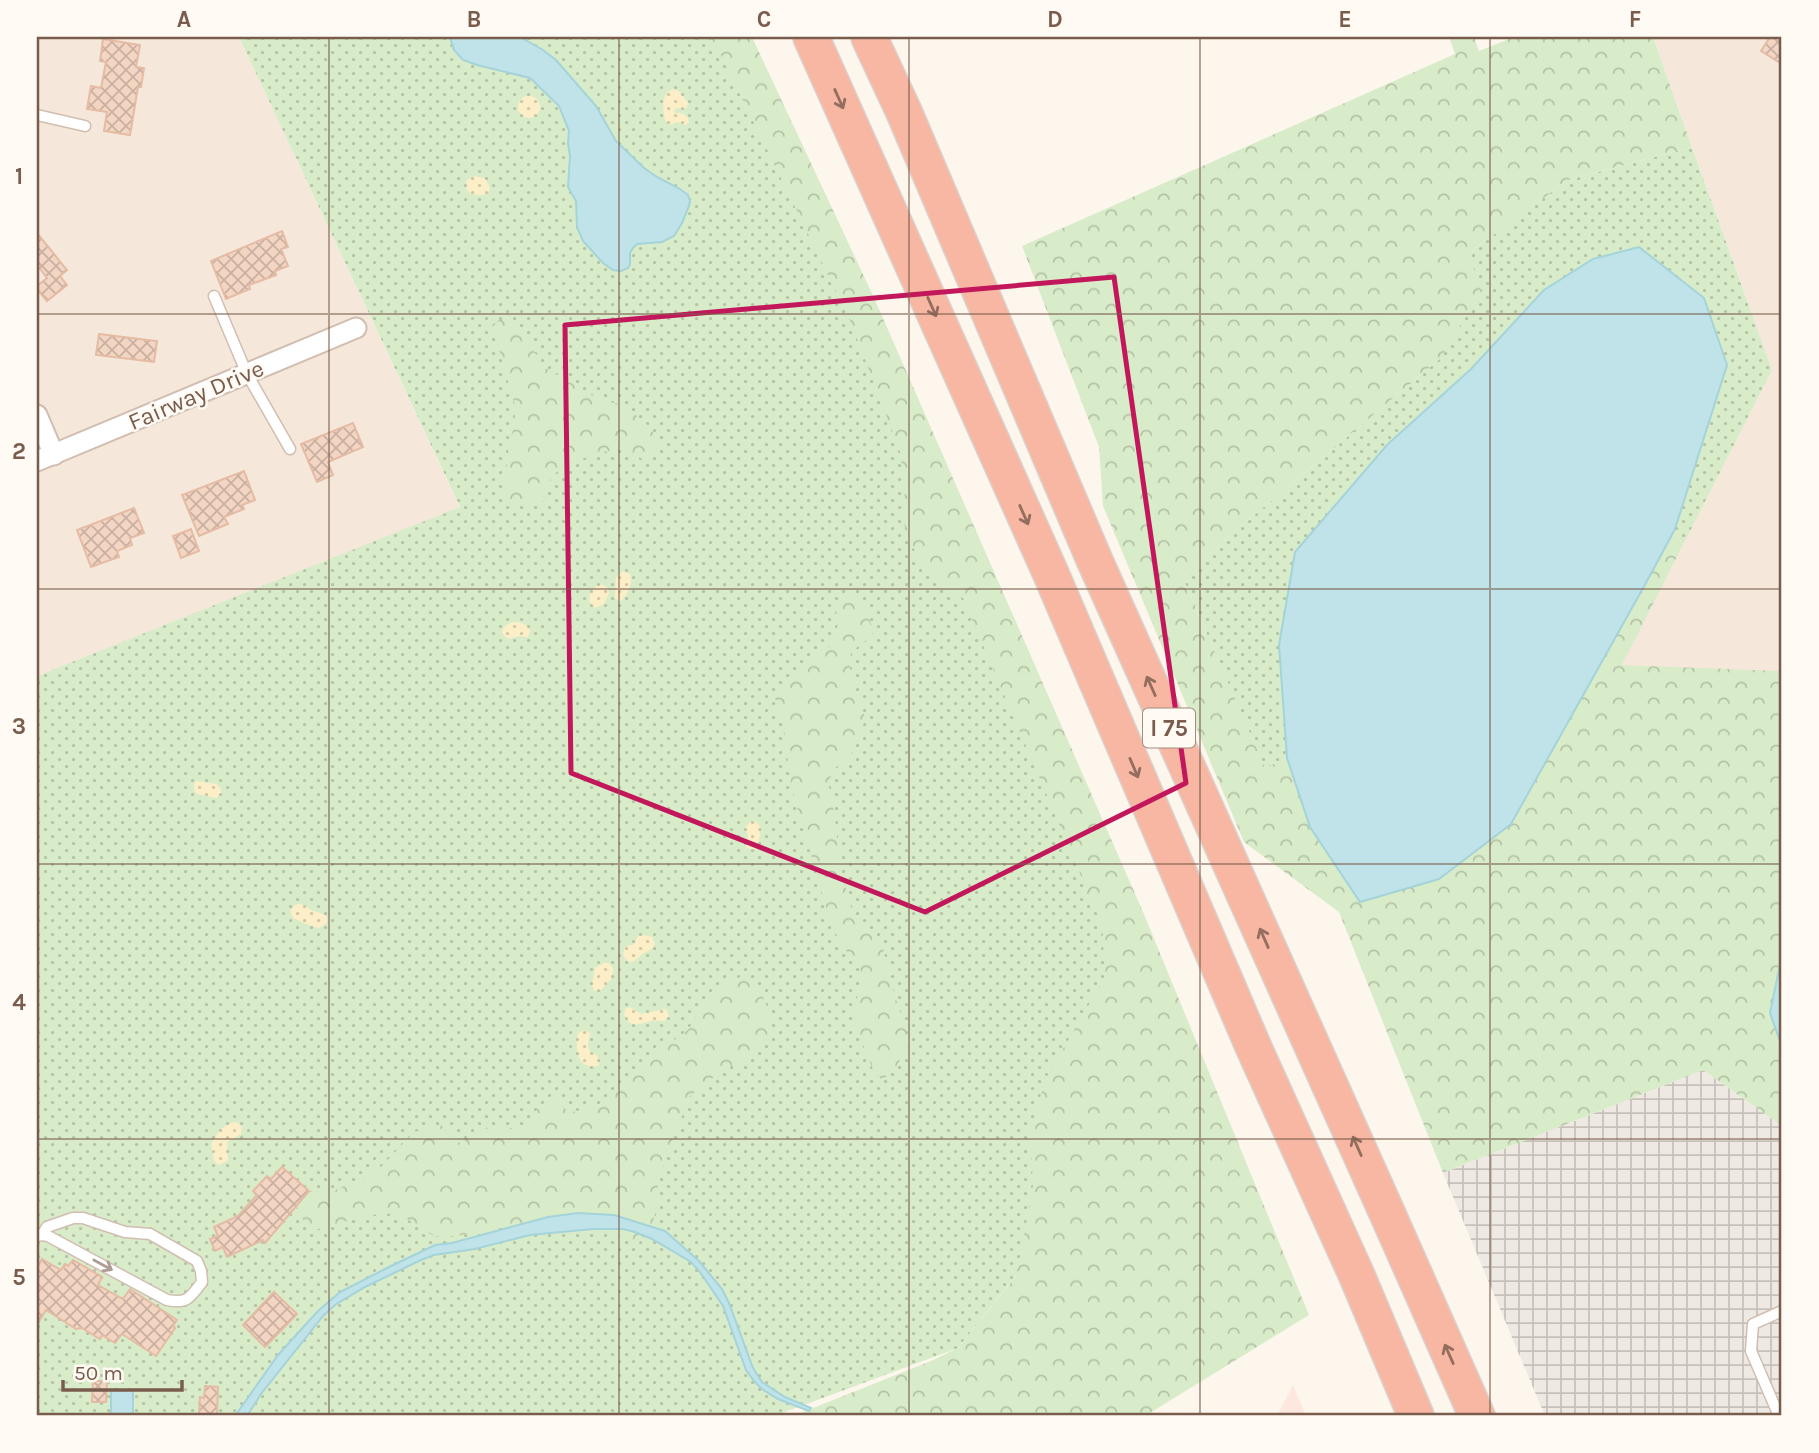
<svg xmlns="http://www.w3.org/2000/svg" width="1819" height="1453" font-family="Karla,sans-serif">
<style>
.residential{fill:#f5e8da}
.commercial{fill:#fde8e0}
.industrial{fill:url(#industrial-grid)}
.grass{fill:url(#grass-dots)}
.forest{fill:url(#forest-crowns)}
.sand{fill:url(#sand-dots)}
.water{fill:#bfe3e8;stroke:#a5d3da;stroke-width:2}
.building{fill:url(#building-cross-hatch);stroke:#e6bba3;stroke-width:2}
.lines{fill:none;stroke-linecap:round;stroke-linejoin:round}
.lane-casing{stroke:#d1beb0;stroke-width:13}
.street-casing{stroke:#d1beb0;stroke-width:23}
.highway-casing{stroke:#dad1cd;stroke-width:38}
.lane{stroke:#fff;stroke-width:10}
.street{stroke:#fff;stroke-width:19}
.highway{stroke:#f7b7a3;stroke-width:35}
.oneway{stroke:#936e5e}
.oneway2{stroke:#af9d94}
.marked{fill:none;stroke:#c2185b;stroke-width:5;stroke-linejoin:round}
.grid{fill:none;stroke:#7a5c4d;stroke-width:2;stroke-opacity:0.55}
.labels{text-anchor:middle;stroke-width:5;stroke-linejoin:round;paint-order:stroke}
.shield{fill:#fffaf3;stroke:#a28b7f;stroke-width:2}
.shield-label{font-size:23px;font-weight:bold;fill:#7a5c4d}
.street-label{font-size:24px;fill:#7a5c4d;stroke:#fffaf3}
.neatline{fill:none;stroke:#7a5c4d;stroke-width:2.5}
.grid-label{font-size:23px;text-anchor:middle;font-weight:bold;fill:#7a5c4d}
</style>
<defs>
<pattern id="industrial-grid" width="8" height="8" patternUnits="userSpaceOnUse" patternTransform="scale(1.75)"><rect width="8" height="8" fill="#efe9e4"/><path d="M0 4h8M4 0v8" fill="none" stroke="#c7c0bb"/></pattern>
<pattern id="grass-dots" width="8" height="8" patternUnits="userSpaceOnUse" patternTransform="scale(1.75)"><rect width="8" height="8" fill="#d8ecc9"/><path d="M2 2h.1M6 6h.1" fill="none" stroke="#b4c2a5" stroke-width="1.8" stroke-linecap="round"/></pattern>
<pattern id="forest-crowns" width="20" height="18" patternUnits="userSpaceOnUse" patternTransform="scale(1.75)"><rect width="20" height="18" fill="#d8ecc9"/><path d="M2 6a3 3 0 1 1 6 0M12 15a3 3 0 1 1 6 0" fill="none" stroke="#b4c2a5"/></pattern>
<pattern id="sand-dots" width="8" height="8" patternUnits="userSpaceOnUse" patternTransform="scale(1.75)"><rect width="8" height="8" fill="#fcefc7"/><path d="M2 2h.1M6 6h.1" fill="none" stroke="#d1c5a4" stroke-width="1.8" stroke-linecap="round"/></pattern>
<pattern id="building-cross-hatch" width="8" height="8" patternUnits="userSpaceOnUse" patternTransform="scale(1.75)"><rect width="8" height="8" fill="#f3d5c3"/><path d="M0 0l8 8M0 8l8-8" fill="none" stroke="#cab0a1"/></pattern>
</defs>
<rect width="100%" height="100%" fill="#fdf6ec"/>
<g class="residential">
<polygon points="37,37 239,37 460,508 37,676"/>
<polygon points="1653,37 1782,37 1782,743 1621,666 1772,370"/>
</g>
<polygon class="commercial" points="1293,1385 1306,1416 1277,1416"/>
<polygon class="industrial" points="1703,1070 1782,1126 1782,1416 1545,1416 1443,1173"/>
<g class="grass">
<polygon points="239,37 741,37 1116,926 1117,1150 958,1348 774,1416 37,1416 37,676 460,507"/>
<polygon points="1692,147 1772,370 1683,545 1675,529 1727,365 1544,290 1471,369 1387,445 1295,552 1279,645 1287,758 1265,769 1182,576 1442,357 1469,253 1568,180"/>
</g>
<g class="forest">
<polygon points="709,37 752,37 875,300 1143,912 1309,1315 1145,1416 793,1416 931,1361 958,1348 1017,1275 1033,1185 1030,1130 1046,1078 1105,977 1102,925 963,598 942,589 920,564 903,522 905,490 900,452 850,320 716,45"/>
<polygon points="1449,37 1474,37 1479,51 1514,37 1653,37 1692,147 1568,180 1469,253 1481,290 1442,357 1182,576 1265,768 1287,758 1310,827 1647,581 1675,529 1683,545 1622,665 1782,671 1782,955 1770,1013 1782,1047 1782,1126 1703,1070 1443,1173 1339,912 1244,842 1103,506 1099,447 1022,246 1455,54"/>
<path d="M499 320H509L534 351 544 367 595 397 609 402 621 404 645 422 654 434 659 454 642 459C638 456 633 451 628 450 611 447 566 462 554 475 548 481 546 492 545 501L533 505 503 503 509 445 515 423V406L492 325Z"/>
<polygon points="859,594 872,626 873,635 851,652 850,665 854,689 862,706 865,720 849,759 832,770 829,786 835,817 840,869 855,920 867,929 882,944 895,997 904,1022 909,1045 894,1070 882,1080 874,1072 855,1024 854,1004 861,989 861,971 854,959 842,946 831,924 792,789 782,720 775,698 807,658 826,651 836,636 838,620 835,606 846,595"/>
<path d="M740 977 759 987 771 1017 772 1037 745 1059 720 1072 690 1096 664 1161 658 1184 657 1207 653 1222 640 1242C603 1231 563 1223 524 1225 498 1227 472 1235 445 1237 426 1238 415 1220 398 1215 374 1209 334 1227 309 1231L296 1206 309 1191H334L380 1168 414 1132 441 1125 459 1143 491 1125 524 1130 533 1114 553 1094 568 1113 602 1105 620 1084 648 1059 688 1030 701 1009 719 988Z"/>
</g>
<g class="sand">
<path d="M673 89 680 92 688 103 687 107 684 109 677 108 674 110 675 113C682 113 688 114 689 122L686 125 677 122 670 125 665 120C663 108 660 95 673 89Z"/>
<circle cx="529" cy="107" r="11"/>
<path d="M475 176 486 179 490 189 487 194C476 197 462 194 467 180Z"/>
<path d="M623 571 630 574C633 583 628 594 621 601L617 600 615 598 616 578Z"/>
<path d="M601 584 607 587 609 593 604 604 595 608 590 603C588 593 592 588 601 584Z"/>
<path d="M515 622C521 622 528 625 530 631L528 637 519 636 508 639 502 633 503 628 510 623Z"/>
<polygon points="197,781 216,784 221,789 221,793 216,798 197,794 194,791 194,783"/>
<path d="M754 821C764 826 759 836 758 846L753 850 746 847 748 836 745 828 749 823Z"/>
<path d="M300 904C305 905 307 907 311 910 317 913 322 912 327 917V923L319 928 311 926 293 918 290 911 295 905Z"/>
<path d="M643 935 652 937 655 944 653 948C650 950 647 952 644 953 635 958 632 969 623 955L625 947 634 944 638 936Z"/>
<polygon points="604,963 609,963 613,968 612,978 600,991 594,991 592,985 595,968"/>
<path d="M630 1007 641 1014 666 1009 669 1016 664 1021C660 1021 656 1020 651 1021 639 1023 632 1030 624 1015L625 1009Z"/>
<path d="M584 1030 590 1033C590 1037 587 1045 588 1048 592 1057 600 1050 599 1065 577 1072 575 1048 578 1033Z"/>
<path d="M236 1122 242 1127 241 1134 227 1142 228 1159 227 1161 218 1165 214 1160 211 1144C217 1133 223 1124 236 1122Z"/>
</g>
<g class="water">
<polygon points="450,37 520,37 543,50 556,60 596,106 616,141 644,168 657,177 680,189 688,195 690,201 689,206 682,223 674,236 662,242 637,244 633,248 630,253 630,264 628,268 621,271 613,270 603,263 583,241 577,227 576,201 568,187 570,156 568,143 569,131 559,106 530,78 477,65 463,60 454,50"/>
<polygon points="1639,247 1704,298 1727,365 1675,529 1647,581 1511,824 1439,879 1360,902 1310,827 1287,758 1279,645 1295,552 1387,445 1471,369 1544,290 1593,259"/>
<polygon points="1782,955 1782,1047 1770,1013"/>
<polygon points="578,1213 614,1215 665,1231 699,1261 722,1289 729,1303 753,1368 762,1382 785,1397 811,1408 809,1411 778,1399 762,1389 754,1381 746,1370 723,1306 700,1272 691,1262 652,1239 635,1232 623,1229 593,1229 530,1235 475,1249 434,1255 421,1260 365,1287 335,1305 323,1316 261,1394 247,1416 235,1416 278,1355 318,1311 340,1292 391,1266 435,1245 452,1243 548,1217"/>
<polygon points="111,1390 133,1390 133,1416 135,1416 111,1416"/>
</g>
<g class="building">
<polygon points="1770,37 1782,37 1782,64 1761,51"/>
<polygon points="103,39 140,45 136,67 144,68 141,87 138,87 130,135 104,131 107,112 87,109 91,86 101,88 106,62 100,61"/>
<polygon points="282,231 288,247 281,249 288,266 275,271 276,275 249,285 250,289 226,299 211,261"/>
<polygon points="37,233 67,270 60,276 67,285 47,301 37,289 37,286 47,278 37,265"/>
<polygon points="99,334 157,341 154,362 96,355"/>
<polygon points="353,423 363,447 328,462 333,475 317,482 301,444"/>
<polygon points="244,471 255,500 242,505 244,509 224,517 228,524 199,536 182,495"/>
<polygon points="134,508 144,533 130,538 132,545 117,551 119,557 91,567 77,530"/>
<polygon points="191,529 199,551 181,558 173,536"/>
<polygon points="282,1167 309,1191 265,1243 263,1240 227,1257 223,1247 215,1251 210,1239 218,1236 214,1227 238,1216 257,1195 253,1191 267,1176 271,1179"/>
<polygon points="42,1259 61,1270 65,1264 68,1266 73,1260 102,1277 98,1285 123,1299 130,1289 177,1320 173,1326 175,1328 156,1356 122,1334 115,1343 102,1335 100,1339 82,1328 76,1329 46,1310 37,1325 37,1268"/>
<polygon points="274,1292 297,1314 265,1347 243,1325"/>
<polygon points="93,1381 107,1381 106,1402 92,1402"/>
<polygon points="205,1386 218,1387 217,1416 199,1416 200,1397 204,1398"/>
</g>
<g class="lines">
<defs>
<g id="lane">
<polyline points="37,115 85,126"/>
<polyline points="214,296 247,374 290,449"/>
<path d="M37 1236 42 1235 48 1236 167 1300C187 1304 190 1298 202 1282L201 1271 197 1261 150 1234 125 1232 83 1218H73L47 1227 42 1235"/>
<polyline points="1779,1416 1751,1351 1753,1324 1782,1311"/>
</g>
<g id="street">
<polyline points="37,415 54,455"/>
<polyline points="37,461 356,328"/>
</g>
<g id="highway">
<polyline points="811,37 1051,574 1253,1046 1357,1276 1416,1416"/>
<polyline points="869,37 904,112 1094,559 1388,1215 1477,1416"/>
</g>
</defs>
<use href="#lane" class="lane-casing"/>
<use href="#street" class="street-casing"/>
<use href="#highway" class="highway-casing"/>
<use href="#lane" class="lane"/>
<use href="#street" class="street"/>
<use href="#highway" class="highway"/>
</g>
<defs><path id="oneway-shaft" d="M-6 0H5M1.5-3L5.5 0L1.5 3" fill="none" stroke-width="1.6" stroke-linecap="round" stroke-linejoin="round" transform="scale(1.75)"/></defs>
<g class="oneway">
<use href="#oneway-shaft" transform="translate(839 99) rotate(66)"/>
<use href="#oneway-shaft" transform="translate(932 307) rotate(66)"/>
<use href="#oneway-shaft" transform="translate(1024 515) rotate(66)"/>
<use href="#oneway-shaft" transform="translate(1151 686) rotate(-114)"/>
<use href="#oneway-shaft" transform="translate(1134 768) rotate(67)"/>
<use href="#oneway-shaft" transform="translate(1264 938) rotate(-114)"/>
<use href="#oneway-shaft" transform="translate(1357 1146) rotate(-114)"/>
<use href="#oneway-shaft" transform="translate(1449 1354) rotate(-114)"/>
</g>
<use class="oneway2" href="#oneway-shaft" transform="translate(103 1265) rotate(29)"/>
<path class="marked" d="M1114 277 1186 783 925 912 571 773 565 325Z"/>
<path class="grid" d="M329 37V1416M619 37V1416M909 37V1416M1200 37V1416M1490 37V1416M37 314H1782M37 589H1782M37 864H1782M37 1139H1782"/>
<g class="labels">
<rect class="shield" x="1143" y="708.5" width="52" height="39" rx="5"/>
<g class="shield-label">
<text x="1169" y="736">I 75</text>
</g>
<g class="street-label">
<text transform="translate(196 395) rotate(-23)" y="8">Fairway Drive</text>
</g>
</g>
<rect width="1819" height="1453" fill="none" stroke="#fffaf3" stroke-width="77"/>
<path d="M63 1380v10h119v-10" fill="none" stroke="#7a5c4d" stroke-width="3.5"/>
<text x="74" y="1380" font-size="21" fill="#7a5c4d" stroke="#fffaf3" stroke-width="5" paint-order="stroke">50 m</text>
<rect x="38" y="38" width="1742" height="1376" class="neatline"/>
<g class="grid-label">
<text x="184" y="27">A</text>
<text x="474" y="27">B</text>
<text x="764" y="27">C</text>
<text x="1055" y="27">D</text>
<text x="1345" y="27">E</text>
<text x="1635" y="27">F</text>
<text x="19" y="184">1</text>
<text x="19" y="459">2</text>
<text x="19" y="734">3</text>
<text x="19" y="1010">4</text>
<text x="19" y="1285">5</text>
</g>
</svg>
